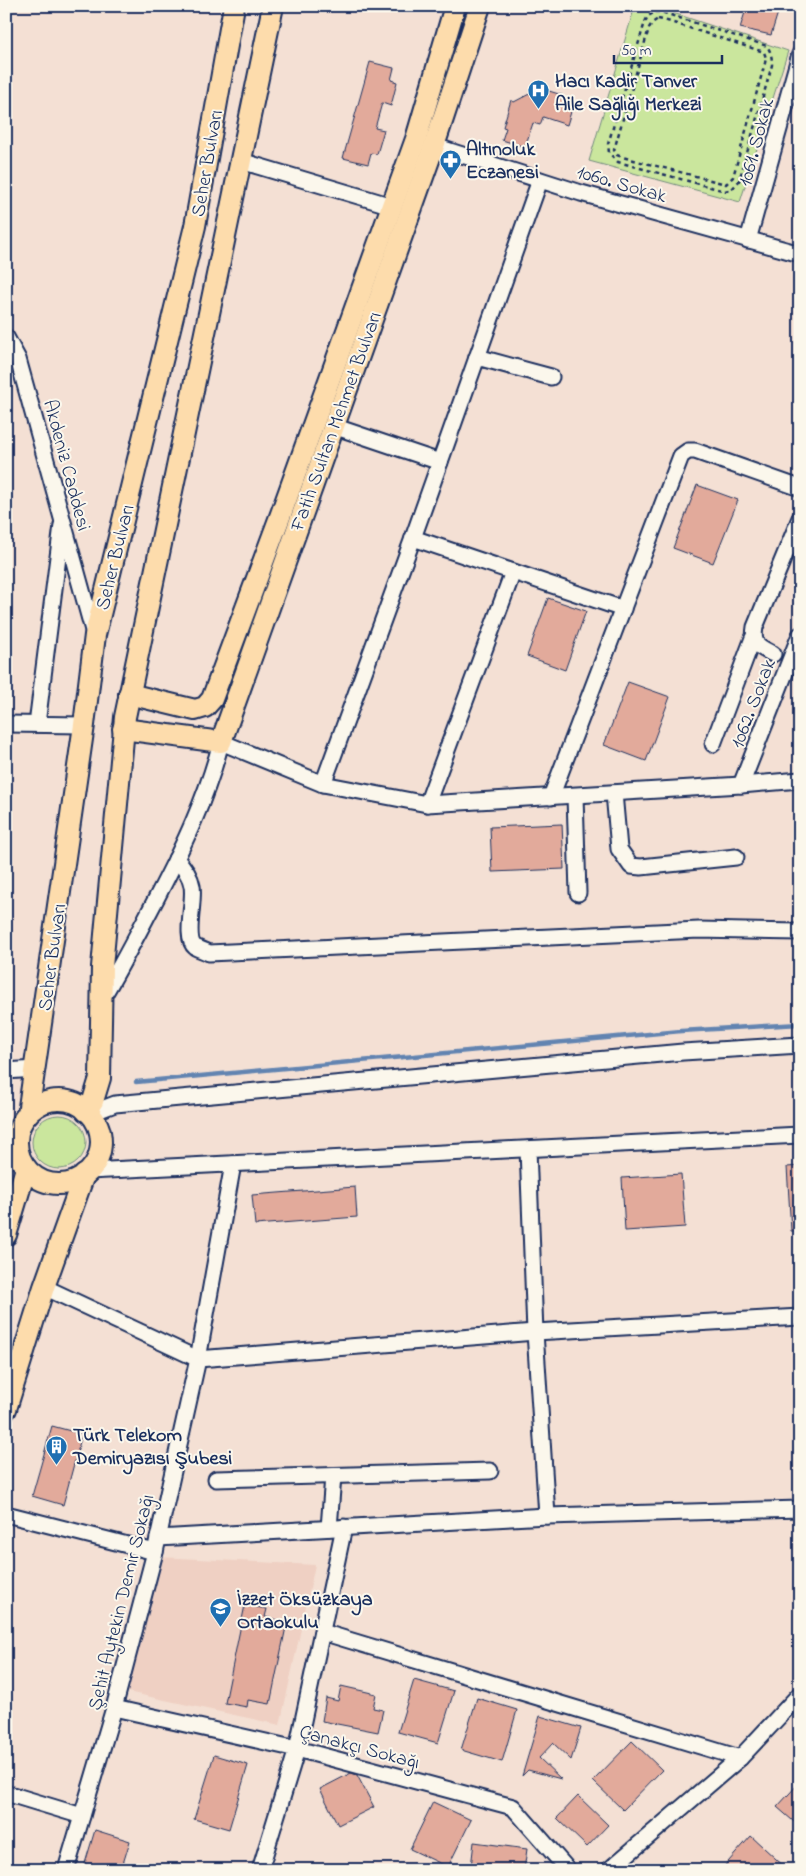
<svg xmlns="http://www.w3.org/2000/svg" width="806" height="1876" font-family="'Indie Flower',sans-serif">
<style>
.built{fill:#efd0c3}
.green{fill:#cae69d;stroke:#728a7e}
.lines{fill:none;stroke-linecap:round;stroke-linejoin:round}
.stream{stroke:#6284b1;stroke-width:4.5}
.building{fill:#e2aa9b;stroke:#1b2f5e}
.minor-casing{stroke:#1b2f5e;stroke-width:19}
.major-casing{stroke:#1b2f5e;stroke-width:24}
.path{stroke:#1b2f5e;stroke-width:2.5;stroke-dasharray:4 4;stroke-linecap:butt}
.minor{stroke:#fbf7ec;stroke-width:15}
.major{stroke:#fddcac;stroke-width:20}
.labels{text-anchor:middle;stroke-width:4;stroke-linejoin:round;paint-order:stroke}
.poi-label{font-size:20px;font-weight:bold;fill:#1b2f5e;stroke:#fbf7ec;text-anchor:start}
.street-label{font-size:20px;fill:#1b2f5e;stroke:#fbf7ec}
</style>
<rect width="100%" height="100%" fill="#f4e0d4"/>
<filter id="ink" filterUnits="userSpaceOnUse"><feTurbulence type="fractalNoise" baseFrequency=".02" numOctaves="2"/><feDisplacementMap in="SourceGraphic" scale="10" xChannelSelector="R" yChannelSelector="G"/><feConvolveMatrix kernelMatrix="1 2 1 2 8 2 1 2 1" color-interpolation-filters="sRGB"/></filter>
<g filter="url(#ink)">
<polygon class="built" points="159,1557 315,1565 280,1725 123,1691"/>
<g class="green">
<polygon points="635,6 652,6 788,51 740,202 589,161"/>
<circle cx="59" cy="1142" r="27"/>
</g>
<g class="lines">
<polyline class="stream" points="136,1082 681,1031 800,1024"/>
</g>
<g class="building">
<polygon points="747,6 780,6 771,35 740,28"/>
<polygon points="370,62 394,68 391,80 397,82 391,106 382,103 375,128 384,130 377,154 371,153 368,164 343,158"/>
<polygon points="536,87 562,95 561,98 574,102 567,125 543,117 540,125 533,123 525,147 502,140 506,128 503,127 511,100 514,102 535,91"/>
<polygon points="697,485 738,500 713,563 673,548"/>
<polygon points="548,598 586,611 565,670 527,656"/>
<polygon points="628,682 670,697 646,761 604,745"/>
<polygon points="562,824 564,869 492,872 490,827"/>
<polygon points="800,1166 800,1231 791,1231 787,1167"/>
<polygon points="681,1174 685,1227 625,1231 622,1178"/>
<polygon points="355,1187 357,1217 255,1225 252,1195"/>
<polygon points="52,1426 82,1434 63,1505 32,1496"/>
<polygon points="245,1605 267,1609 265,1617 287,1622 270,1704 248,1700 247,1707 225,1703"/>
<polygon points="414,1680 454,1691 438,1743 398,1732"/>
<polygon points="341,1686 376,1694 373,1708 383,1710 378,1732 322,1721 326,1698 338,1701"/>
<polygon points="477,1698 517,1710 502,1762 461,1750"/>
<polygon points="540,1716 581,1728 571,1760 553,1743 539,1758 561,1779 528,1770 522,1776"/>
<polygon points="632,1741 662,1770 623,1810 593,1781"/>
<polygon points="214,1755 248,1765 229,1829 194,1819"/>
<polygon points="351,1773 357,1775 374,1807 338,1825 320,1789"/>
<polygon points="800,1782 800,1827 777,1807"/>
<polygon points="578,1796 608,1825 587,1847 557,1818"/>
<polygon points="433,1802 471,1820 448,1867 410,1849"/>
<polygon points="95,1830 130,1841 121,1870 83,1870"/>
<polygon points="751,1836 788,1870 721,1870"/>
<polygon points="474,1842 527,1849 524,1870 489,1870 471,1867"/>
</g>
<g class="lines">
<defs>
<g id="minor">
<polyline points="434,146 581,193 800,254"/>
<polyline points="241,161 392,206"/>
<polyline points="748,240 800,54"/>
<polyline points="6,337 18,359 94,634"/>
<polyline points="477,357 551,377"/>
<polyline points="333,426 440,462"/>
<polyline points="413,538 623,609"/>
<path d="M773 654C758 646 752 645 755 627L800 518"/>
<polyline points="6,724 84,725"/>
<polyline points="37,724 62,525"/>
<polyline points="713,744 753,638"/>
<polyline points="323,784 413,538 540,180"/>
<polyline points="741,785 800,635"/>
<polyline points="614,793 619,849 631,866 641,867 736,857"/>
<polyline points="575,796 578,893"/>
<polyline points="551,797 681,456 688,451 695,451 800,488"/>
<polyline points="427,804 513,572"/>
<path d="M176 859C184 867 190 875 192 886 195 901 184 938 195 947 199 949 205 951 209 953L699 930 800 932"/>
<path d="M102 998C122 965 139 931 157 897 183 847 207 797 221 742L323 784 427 804 741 785 800 780"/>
<polyline points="6,1071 35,1069"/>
<polyline points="89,1114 115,1104 683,1052 800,1045"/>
<polyline points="528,1149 535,1332 547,1516"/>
<polyline points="89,1171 800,1135"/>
<polyline points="44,1287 198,1359 535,1332 800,1317"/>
<polyline points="216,1479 490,1471"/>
<polyline points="6,1514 155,1552"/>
<polyline points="329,1528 333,1476"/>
<polyline points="158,1538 547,1516 800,1509"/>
<polyline points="322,1632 740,1758"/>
<polyline points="114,1708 297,1749 513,1807 568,1870"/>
<polyline points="6,1793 82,1816"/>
<polyline points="66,1870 114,1708 155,1552 198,1359 233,1164"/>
<polyline points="260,1870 297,1749 344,1527"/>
<polyline points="609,1870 740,1758 800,1694"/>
</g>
<g id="major">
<polyline points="129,694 195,710 205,707 212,699 281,514 416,139 455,6"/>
<polyline points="123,729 221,742 434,146 480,6"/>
<circle cx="59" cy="1142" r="42"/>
<polyline points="86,1111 93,1101 100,1078 102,967 125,717 273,6"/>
<polyline points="28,1114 84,725 95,635 195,226 234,6"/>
<polyline points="6,1235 26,1168"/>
<polyline points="6,1409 44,1287 84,1175"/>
</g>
</defs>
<use href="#minor" class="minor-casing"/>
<use href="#major" class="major-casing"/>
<g class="path">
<path d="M655 12H661L767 46C771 52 772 57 772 65L739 181 732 189 725 191 618 162 609 153 608 144 645 22 648 16Z"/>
<polygon points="658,19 664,20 764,52 766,58 765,63 733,177 726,184 622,157 617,155 614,150 649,28 652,23"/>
</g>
<use href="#minor" class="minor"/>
<use href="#major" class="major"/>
</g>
</g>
<defs>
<symbol id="hospital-pin" viewBox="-11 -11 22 30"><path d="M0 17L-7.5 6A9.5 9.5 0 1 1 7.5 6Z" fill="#1f6fb2" stroke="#fbf7ec"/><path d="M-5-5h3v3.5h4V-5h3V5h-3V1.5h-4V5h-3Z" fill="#fff"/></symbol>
<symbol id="pharmacy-pin" viewBox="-11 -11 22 30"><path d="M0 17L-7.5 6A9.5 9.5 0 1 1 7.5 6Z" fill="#1f6fb2" stroke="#fbf7ec"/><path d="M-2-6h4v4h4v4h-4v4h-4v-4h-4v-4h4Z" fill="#fff"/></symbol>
<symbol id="building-pin" viewBox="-11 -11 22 30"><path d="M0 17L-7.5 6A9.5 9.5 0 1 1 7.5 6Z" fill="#1f6fb2" stroke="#fbf7ec"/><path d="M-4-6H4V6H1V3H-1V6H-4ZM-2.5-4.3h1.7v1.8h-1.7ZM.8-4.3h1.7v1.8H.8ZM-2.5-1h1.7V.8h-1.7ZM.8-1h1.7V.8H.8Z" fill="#fff"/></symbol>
<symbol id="school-pin" viewBox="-11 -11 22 30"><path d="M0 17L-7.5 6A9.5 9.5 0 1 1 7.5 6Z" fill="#1f6fb2" stroke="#fbf7ec"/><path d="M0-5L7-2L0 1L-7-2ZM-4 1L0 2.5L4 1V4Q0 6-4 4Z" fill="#fff"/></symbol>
</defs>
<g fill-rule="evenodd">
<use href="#hospital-pin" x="526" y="78" width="25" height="34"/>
<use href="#pharmacy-pin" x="438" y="148" width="25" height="34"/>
<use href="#building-pin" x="44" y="1434" width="25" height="34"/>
<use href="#school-pin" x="208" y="1596" width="25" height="34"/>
</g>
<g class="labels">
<g class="poi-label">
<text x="555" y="87">Hacı Kadir Tanver<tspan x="555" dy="23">Aile Sağlığı Merkezi</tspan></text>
<text x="466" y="155">Altınoluk<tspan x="466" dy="23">Eczanesi</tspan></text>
<text x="73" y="1441">Türk Telekom<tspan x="73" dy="23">Demiryazısı Şubesi</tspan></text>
<text x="237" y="1605">İzzet Öksüzkaya<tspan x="237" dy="23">Ortaokulu</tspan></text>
</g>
<g class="street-label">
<text transform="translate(755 142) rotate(-75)" y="7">1061. Sokak</text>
<text transform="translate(206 163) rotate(-80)" y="7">Seher Bulvarı</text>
<text transform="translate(622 183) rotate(16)" y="7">1060. Sokak</text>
<text transform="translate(335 421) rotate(-70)" y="7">Fatih Sultan Mehmet Bulvarı</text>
<text transform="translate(68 465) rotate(75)" y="7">Akdeniz Caddesi</text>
<text transform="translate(114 557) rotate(-76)" y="7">Seher Bulvarı</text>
<text transform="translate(752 703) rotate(-69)" y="7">1062. Sokak</text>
<text transform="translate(51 957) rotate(-82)" y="7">Seher Bulvarı</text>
<text transform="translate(120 1602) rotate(-76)" y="7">Şehit Aytekin Demir Sokağı</text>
<text transform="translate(360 1746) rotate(15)" y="7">Çanakçı Sokağı</text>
</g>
</g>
<rect width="806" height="1876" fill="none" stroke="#fbf7ec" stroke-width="25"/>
<rect x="12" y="12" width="781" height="1851" fill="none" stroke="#1b2f5e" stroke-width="2" filter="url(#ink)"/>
<path d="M614 55v8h108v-8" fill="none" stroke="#1b2f5e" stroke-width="2.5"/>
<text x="621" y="55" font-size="15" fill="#1b2f5e" stroke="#fbf7ec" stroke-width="4" paint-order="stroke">50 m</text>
</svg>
